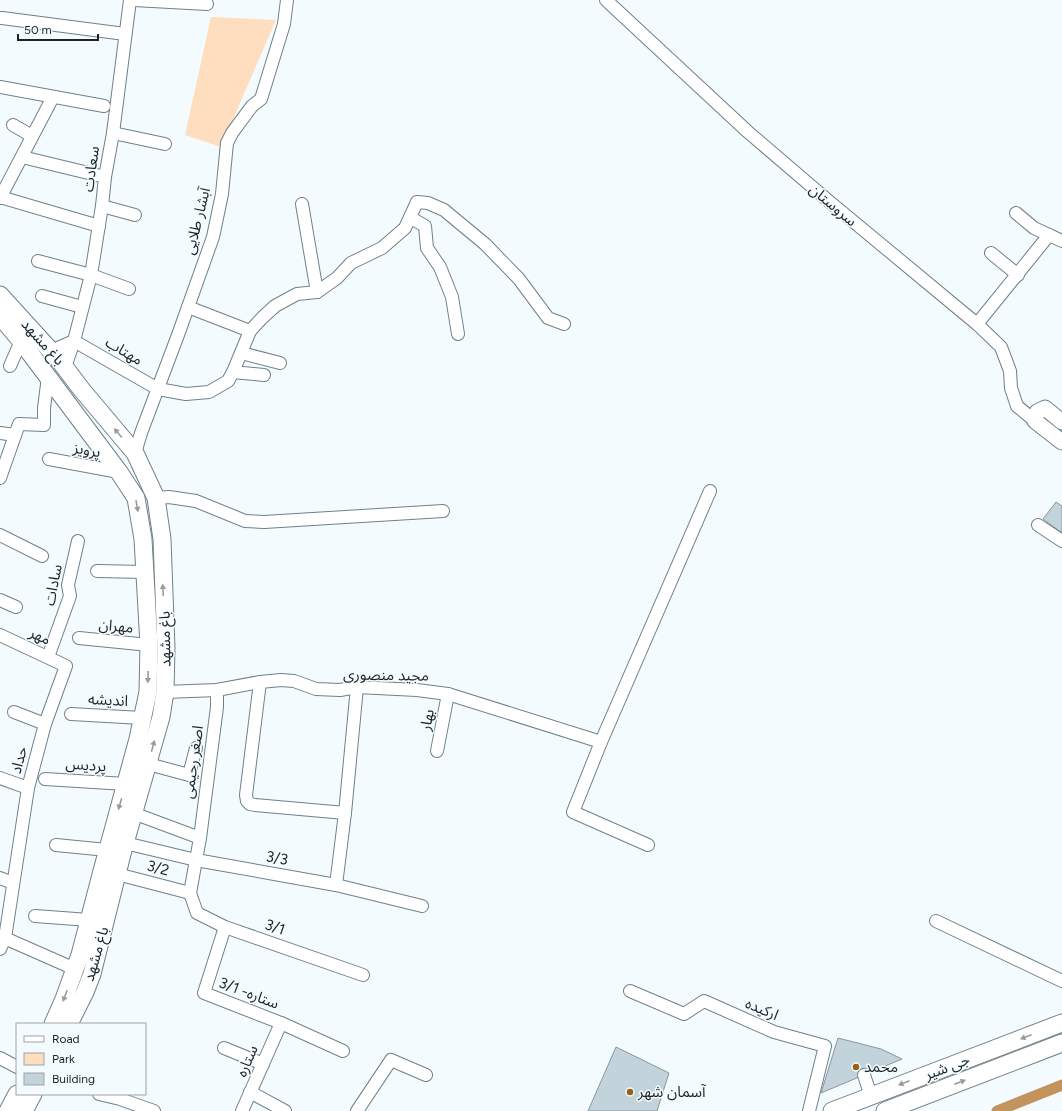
<svg xmlns="http://www.w3.org/2000/svg" width="1062" height="1111" font-family="Figtree,'Noto Sans Arabic',sans-serif">
<style>
.green{fill:#fedebe}
.lines{fill:none;stroke-linecap:round;stroke-linejoin:round}
.canal{stroke:#c3925d;stroke-width:11}
.building{fill:#c2d3dc;stroke:#87969f}
.minor-casing{stroke:#708088;stroke-width:14}
.tertiary-casing{stroke:#708088;stroke-width:17}
.secondary-casing{stroke:#708088;stroke-width:19}
.minor{stroke:#fff;stroke-width:12}
.tertiary{stroke:#fff;stroke-width:15}
.secondary{stroke:#fff;stroke-width:17}
.oneway{fill:#999c9d}
.poi-dot{fill:#966019;stroke:#f4fbff;stroke-width:1.5}
.labels{text-anchor:middle;stroke-width:3;stroke-linejoin:round;paint-order:stroke}
.street-label{font-size:15px;fill:#1c2326;stroke:#f4fbff}
.poi-label{font-size:15px;fill:#1c2326;stroke:#f4fbff;text-anchor:start}
</style>
<rect width="100%" height="100%" fill="#f4fbff"/>
<polygon class="green" points="211,17 276,20 221,147 185,135"/>
<g class="lines">
<polyline class="canal" points="997,1111 1062,1085"/>
</g>
<g class="building">
<polygon points="1056,502 1062,506 1062,533 1043,519"/>
<polygon points="838,1038 881,1049 902,1059 821,1093"/>
<polygon points="616,1047 669,1073 657,1111 588,1111"/>
</g>
<g class="lines">
<defs>
<g id="minor">
<polyline points="134,0 207,4"/>
<polyline points="606,0 748,132 831,203 977,324 1001,347 1010,371 1011,388 1017,406 1035,421"/>
<polyline points="2,18 125,34"/>
<polyline points="0,87 104,106"/>
<polyline points="13,125 32,136"/>
<polyline points="113,133 165,144"/>
<polyline points="22,157 105,177"/>
<polyline points="0,197 99,226"/>
<polyline points="0,198 53,97"/>
<polyline points="302,204 317,292"/>
<polyline points="102,206 135,215"/>
<polyline points="1016,213 1034,228 1062,241"/>
<polyline points="411,218 425,226 427,248 440,267 452,297 458,334"/>
<polyline points="991,253 1018,275"/>
<polyline points="38,261 91,275 129,289"/>
<polyline points="42,296 82,307"/>
<polyline points="188,307 250,331"/>
<polyline points="977,324 1049,235"/>
<polyline points="74,341 158,389 186,394 209,392 228,381 233,372 250,331 262,318 275,306 297,294 317,292 337,278 351,263 382,248 405,228 417,202 428,203 444,210 485,244 519,279 548,318 564,324"/>
<polyline points="51,351 74,341"/>
<polyline points="241,353 280,363"/>
<polyline points="10,366 21,341"/>
<polyline points="65,367 74,341 91,275 102,206 105,177 113,133 130,0"/>
<polyline points="233,372 264,375"/>
<polyline points="0,433 15,435"/>
<polyline points="135,453 141,433 178,335 213,237 222,194 227,143 232,133 252,106 261,99 284,24 287,0"/>
<polyline points="49,459 119,472"/>
<polyline points="0,478 19,424 44,425 44,408 48,377"/>
<polyline points="156,498 169,497 196,501 245,521 264,522 443,511"/>
<polyline points="1038,525 1062,541"/>
<polyline points="0,535 42,556"/>
<polyline points="97,571 145,572"/>
<polyline points="0,600 16,607"/>
<polyline points="0,635 66,666 45,724 28,788 5,938 0,949"/>
<polyline points="79,638 149,645"/>
<polyline points="48,657 70,596 68,585 78,541"/>
<polyline points="260,682 246,795 247,801 250,804 255,805 345,813"/>
<polyline points="217,690 217,707 200,838 190,893 197,913 225,927 363,975"/>
<polyline points="165,692 217,690 260,682 281,680 294,681 316,689 340,690 357,687 417,690 448,694 601,742"/>
<polyline points="14,712 45,724"/>
<polyline points="71,714 142,718"/>
<polyline points="437,751 448,694"/>
<polyline points="148,764 189,775 196,748"/>
<polyline points="0,778 28,788"/>
<polyline points="45,779 126,784"/>
<polyline points="133,813 200,838"/>
<polyline points="125,843 196,860 336,885 422,906"/>
<polyline points="56,845 107,850"/>
<polyline points="648,845 573,812 601,742 710,491"/>
<polyline points="117,874 190,893"/>
<polyline points="0,878 13,883"/>
<polyline points="336,885 345,813 357,687"/>
<polyline points="35,916 89,920"/>
<polyline points="936,921 1062,981"/>
<polyline points="225,927 204,993 281,1023 343,1051"/>
<polyline points="0,936 75,969"/>
<polyline points="630,991 684,1014 704,1001 774,1032 825,1046 809,1111"/>
<polyline points="224,1048 263,1064"/>
<polyline points="0,1058 17,1067"/>
<polyline points="864,1075 871,1096"/>
<polyline points="250,1092 285,1111"/>
<polyline points="99,1094 120,1099 154,1111"/>
<polyline points="242,1111 281,1023"/>
<polyline points="357,1111 391,1060 426,1075"/>
</g>
<polyline id="tertiary" points="1062,422 1045,408 1037,412 1035,421 1062,442"/>
<g id="secondary">
<polyline points="0,295 60,361 82,390 135,453 156,498 162,539 166,648 165,692 161,717 123,850 92,974 85,992 69,1024"/>
<polyline points="0,316 21,341 119,472 136,498 143,539 149,645 148,692 138,739 102,871 80,955 64,999 53,1024"/>
<polyline points="8,1111 17,1094"/>
<polyline points="24,1111 33,1094"/>
<polyline points="832,1111 1062,1023"/>
<polyline points="885,1111 1062,1043"/>
</g>
</defs>
<use href="#minor" class="minor-casing"/>
<use href="#tertiary" class="tertiary-casing"/>
<use href="#secondary" class="secondary-casing"/>
<use href="#minor" class="minor"/>
<use href="#tertiary" class="tertiary"/>
<use href="#secondary" class="secondary"/>
</g>
<defs><path id="oneway-solid" d="M-6-.8H1V-3.2L6.5 0L1 3.2V.8H-6Z"/></defs>
<g class="oneway">
<use href="#oneway-solid" transform="translate(118 433) rotate(-130)"/>
<use href="#oneway-solid" transform="translate(137 506) rotate(80)"/>
<use href="#oneway-solid" transform="translate(163 590) rotate(-93)"/>
<use href="#oneway-solid" transform="translate(148 677) rotate(92)"/>
<use href="#oneway-solid" transform="translate(153 746) rotate(-75)"/>
<use href="#oneway-solid" transform="translate(120 804) rotate(106)"/>
<use href="#oneway-solid" transform="translate(65 996) rotate(111)"/>
<use href="#oneway-solid" transform="translate(1026 1037) rotate(159)"/>
<use href="#oneway-solid" transform="translate(960 1082) rotate(-21)"/>
<use href="#oneway-solid" transform="translate(904 1083) rotate(159)"/>
</g>
<g class="poi-dot">
<circle cx="856" cy="1067" r="4"/>
<circle cx="630" cy="1092" r="4"/>
</g>
<g class="labels">
<g class="street-label">
<text transform="translate(91 169) rotate(-82)" y="5">سعادت</text>
<text transform="translate(833 205) rotate(40)" y="5">سروستان</text>
<text transform="translate(197 221) rotate(-76)" y="5">آبشار طلایی</text>
<text transform="translate(43 342) rotate(48)" y="5">باغ مشهد</text>
<text transform="translate(124 351) rotate(31)" y="5">مهتاب</text>
<text transform="translate(87 450) rotate(10)" y="5">پرویز</text>
<text transform="translate(53 585) rotate(-79)" y="5">سادات</text>
<text transform="translate(116 626) rotate(6)" y="5">مهران</text>
<text transform="translate(40 636) rotate(25)" y="5">مهر</text>
<text transform="translate(165 639) rotate(-91)" y="5">باغ مشهد</text>
<text transform="translate(386 675) rotate(1)" y="5">مجید منصوری</text>
<text transform="translate(108 700) rotate(3)" y="5">اندیشه</text>
<text transform="translate(427 720) rotate(-79)" y="5">بهار</text>
<text transform="translate(19 760) rotate(-75)" y="5">حداد</text>
<text transform="translate(193 762) rotate(-82)" y="5">اصغر رحیمی</text>
<text transform="translate(86 765) rotate(4)" y="5">پردیس</text>
<text transform="translate(277 858) rotate(10)" y="5">3/3</text>
<text transform="translate(158 868) rotate(15)" y="5">3/2</text>
<text transform="translate(275 927) rotate(19)" y="5">3/1</text>
<text transform="translate(96 954) rotate(-74)" y="5">باغ مشهد</text>
<text transform="translate(249 993) rotate(21)" y="5">ستاره- 3/1</text>
<text transform="translate(762 1009) rotate(23)" y="5">ارکیده</text>
<text transform="translate(247 1061) rotate(-67)" y="5">ستاره</text>
<text transform="translate(947 1067) rotate(-21)" y="5">جی شیر</text>
</g>
<g class="poi-label">
<text x="864" y="1072">محمد</text>
<text x="638" y="1097">آسمان شهر</text>
</g>
</g>
<rect x="16" y="1023" width="130" height="72" fill="#f4fbff" stroke="#9ea5a8"/>
<rect x="24" y="1036" width="20" height="6" fill="#ffffff" stroke="#9ea5a8"/>
<text x="52" y="1043" font-size="12" fill="#1c2326">Road</text>
<rect x="24" y="1053" width="20" height="12" fill="#fedebe" stroke="#9ea5a8"/>
<text x="52" y="1063" font-size="12" fill="#1c2326">Park</text>
<rect x="24" y="1073" width="20" height="12" fill="#c2d3dc" stroke="#9ea5a8"/>
<text x="52" y="1083" font-size="12" fill="#1c2326">Building</text>
<path d="M18 34v6h80v-6" fill="none" stroke="#1c2326" stroke-width="2"/>
<text x="24" y="34" font-size="12" fill="#1c2326" stroke="#f4fbff" stroke-width="3" paint-order="stroke">50 m</text>
</svg>
